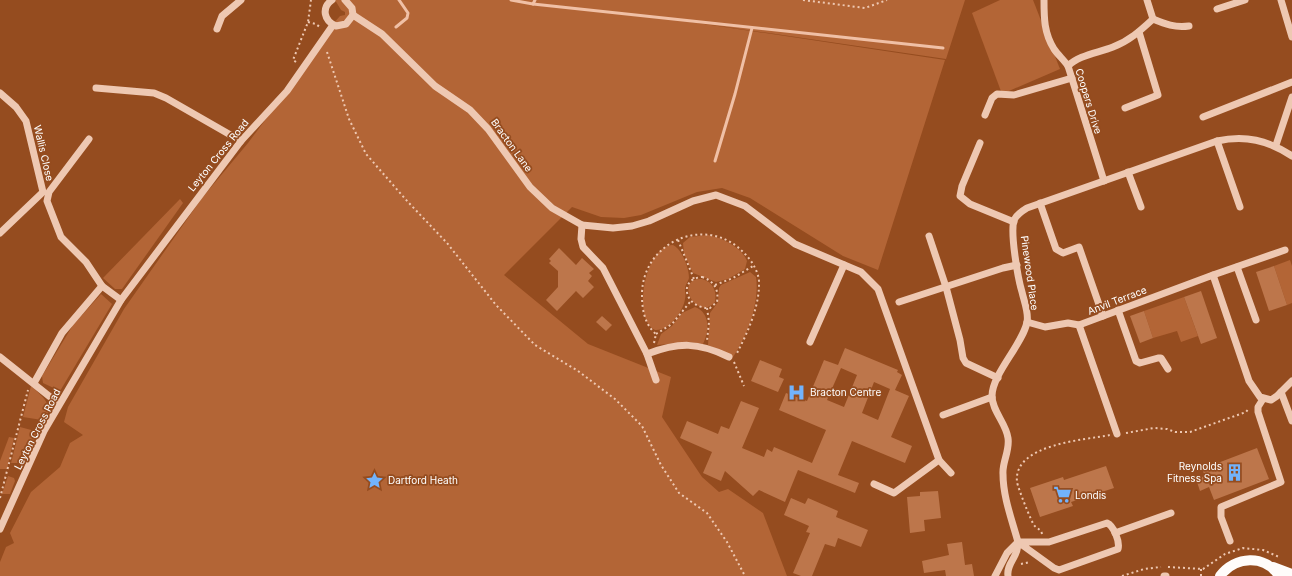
<svg xmlns="http://www.w3.org/2000/svg" width="1292" height="576" font-family="Inter,sans-serif">
<style>
.green{fill:#b36536}
.lines{fill:none;stroke-linecap:round;stroke-linejoin:round}
.stream{stroke:#f0c0a6;stroke-width:3}
.building{fill:#bd764b;fill-rule:evenodd}
.path{stroke:#eec8b2;stroke-width:2;stroke-dasharray:2 3;stroke-linecap:butt}
.minor{stroke:#eec8b2;stroke-width:7}
.major{stroke:#fffcfa;stroke-width:10}
.labels{text-anchor:middle;stroke-width:3.5;stroke-linejoin:round;paint-order:stroke}
.street-label{font-size:10px;fill:#fff;stroke:#954c1f}
.poi-label{font-size:10px;fill:#fff;stroke:#954c1f;text-anchor:start}
</style>
<rect width="100%" height="100%" fill="#954c1f"/>
<g class="green">
<polygon points="335,0 965,0 946,59 638,14 945,60 878,270 843,256 750,198 722,188 697,192 641,215 624,218 601,217 572,207 504,275 588,344 671,377 662,417 702,477 719,492 728,489 763,513 787,576 0,576 0,562 6,547 14,543 10,533 31,492 60,467 70,443 83,435 64,422 68,407 124,309 202,198 248,143 304,68 333,24 340,16 345,15 345,12 341,10"/>
<polygon points="1000,0 1033,0 1060,69 1002,94 972,13"/>
<polygon points="180,199 183,203 122,289 115,289 103,278"/>
<path d="M708 235C722 238 742 247 747 261L745 269 728 279 716 282 693 273 684 254 683 243 690 237Z"/>
<path d="M673 245C682 249 689 268 689 278 688 282 685 285 685 289 685 293 686 295 685 299 683 312 669 331 655 330 632 320 644 246 673 245Z"/>
<polygon points="1290,260 1292,266 1292,303 1287,305 1274,266"/>
<path d="M750 272 756 277C760 303 747 336 733 357L708 345 710 313 718 302 719 288 721 285Z"/>
<path d="M702 279C713 282 717 291 715 302 696 323 673 277 702 279Z"/>
<polygon points="101,294 112,304 60,391 43,383 42,376 73,325"/>
<polygon points="1184,297 1198,336 1181,342 1177,331 1153,338 1144,311"/>
<path d="M695 307C711 313 709 332 703 344L690 342 657 345 661 334 672 326 682 313Z"/>
<path d="M31 386C40 394 59 409 42 420L23 417Z"/>
<polygon points="20,427 35,431 37,434 24,463 11,463"/>
<polygon points="9,437 14,438 7,469 0,469 0,461"/>
<polygon points="8,476 14,478 15,481 10,494 2,494"/>
</g>
<g class="lines">
<g class="stream">
<polyline points="511,0 533,4 535,0"/>
<polyline points="533,4 943,48"/>
<polyline points="396,27 407,18 408,13 399,0"/>
<polyline points="715,161 735,94 752,28"/>
</g>
</g>
<g class="building">
<polygon points="559,248 576,265 582,258 594,269 589,273 592,276 588,281 594,287 583,298 576,291 557,311 546,300 558,287 558,271 549,263 551,261 549,259"/>
<polygon points="1274,266 1287,305 1269,311 1256,272"/>
<polygon points="1201,291 1217,338 1201,344 1184,297"/>
<polygon points="1144,311 1153,338 1140,343 1130,316"/>
<polygon points="602,316 612,325 606,331 596,322"/>
<path d="M845 348 898 370 897 372 902 375 895 390 909 396 891 437 912 446 905 463 852 441 838 475 859 483 855 493 798 470 785 502 759 490 753 496 725 471 721 481 703 473 712 452 680 438 687 421 718 434 721 426 729 429 741 401 759 408 742 448 764 457 767 449 772 452 774 447 812 463 826 430 779 410 786 393 807 401 824 360 838 365ZM841 368 857 375 844 407 827 400ZM874 382 890 389 878 420 862 413Z"/>
<polygon points="760,360 782,369 779,377 784,379 778,392 751,381"/>
<polygon points="1257,448 1269,479 1214,500 1209,487 1200,491 1196,479 1205,476 1202,469"/>
<polygon points="1106,466 1114,488 1071,502 1073,506 1040,517 1030,488 1063,477 1064,480"/>
<polygon points="938,491 941,518 924,520 925,531 910,533 907,497 920,496 920,492"/>
<polygon points="791,498 805,504 808,498 838,511 836,517 868,530 861,547 838,538 835,547 825,544 812,576 801,576 793,573 810,533 806,532 809,526 784,515"/>
<polygon points="962,542 965,565 972,564 974,576 946,576 945,570 924,573 922,561 949,555 947,544"/>
</g>
<g class="lines">
<g class="path">
<polyline points="803,0 865,8 887,0"/>
<polyline points="308,22 316,24 321,28"/>
<polyline points="327,52 349,119 366,154 408,202 447,243 496,305 535,345 578,371 615,399 642,426 661,465 679,493 707,513 727,542 745,576"/>
<polyline points="296,62 293,60 308,22 311,0"/>
<polyline points="678,240 694,279"/>
<path d="M702 277C714 281 719 289 717 302L710 308C685 309 677 279 702 277Z"/>
<polyline points="715,285 733,278 753,266"/>
<polyline points="707,308 709,322 707,341"/>
<polyline points="656,334 672,324 690,302"/>
<path d="M654 343 656 334C645 325 642 310 642 296 641 241 708 213 745 254 752 261 758 271 759 281 760 305 748 332 737 353"/>
<polyline points="734,362 744,386"/>
<polyline points="1126,433 1154,428 1167,429 1175,432 1190,432 1246,412 1249,408"/>
<polyline points="0,498 28,390"/>
<path d="M1042 534C1041 529 1037 529 1034 525 1031 521 1018 488 1017 482 1013 444 1084 440 1110 435"/>
<polyline points="1021,564 1030,562"/>
<polyline points="1168,567 1203,569 1225,554 1243,548 1263,550 1279,557"/>
<polyline points="1122,576 1144,569 1161,567"/>
<polyline points="1201,576 1201,569"/>
</g>
<g class="minor">
<path d="M332 0C321 8 324 21 336 26L346 24 353 15 352 8 345 0"/>
<path d="M1044 0C1044 18 1044 33 1054 49 1058 55 1064 60 1068 66"/>
<polyline points="1147,0 1153,19"/>
<polyline points="1281,0 1292,37"/>
<polyline points="1217,9 1245,0"/>
<polyline points="353,15 382,34 435,86 470,110 488,129 530,187 552,208 582,225 613,228 632,226 649,221 693,201 716,195 745,206 795,244 861,272 878,289 939,460 951,473"/>
<polyline points="217,29 222,16 241,0"/>
<polyline points="96,88 154,93 166,98 241,141"/>
<polyline points="0,93 16,107 26,121 43,192 0,233"/>
<polyline points="1125,108 1158,95 1139,32"/>
<polyline points="985,115 992,98 997,94 1014,95 1072,78"/>
<polyline points="1203,117 1292,82"/>
<polyline points="89,139 49,192 47,201 61,237 86,262 102,286"/>
<polyline points="1217,141 1240,207"/>
<polyline points="980,143 962,186 960,196 970,204 1014,222"/>
<polyline points="1276,145 1292,97"/>
<polyline points="1128,172 1141,207"/>
<path d="M1104 181 1068 66C1079 55 1098 53 1113 47 1129 41 1140 31 1153 19 1165 24 1175 28 1189 26"/>
<polyline points="1040,203 1056,249 1063,253 1079,247 1103,316"/>
<polyline points="582,225 581,239 583,247 603,268 647,354 656,380"/>
<polyline points="929,236 946,287 960,340 963,358 966,363 998,378"/>
<polyline points="1237,267 1256,320"/>
<polyline points="1213,275 1285,250"/>
<polyline points="899,302 1003,268 1017,265"/>
<polyline points="1118,310 1136,361 1140,363 1158,358 1161,358 1168,369"/>
<polyline points="1027,322 1045,327 1068,323 1079,325 1213,275 1249,381 1260,397 1271,400 1277,396 1292,381"/>
<polyline points="1079,325 1117,434"/>
<polyline points="810,342 844,265"/>
<path d="M647 354C679 342 698 342 729 357"/>
<polyline points="0,357 59,404"/>
<polyline points="34,383 62,333 102,286 121,300"/>
<polyline points="1281,392 1292,421"/>
<polyline points="943,415 992,397"/>
<polyline points="874,484 894,493 939,460"/>
<path d="M1107 523C1114 526 1120 542 1118 549L1059 570 1054 568 1018 542H1049Z"/>
<polyline points="0,529 44,431 121,300 241,141 287,91 333,25"/>
<polyline points="1115,533 1171,513"/>
<polyline points="1230,541 1221,517 1221,507 1281,482 1258,412 1258,407 1263,399"/>
<polyline points="995,576 1007,553 1018,542"/>
<path d="M1008 576C1006 563 1019 557 1018 542 1012 520 1003 497 1003 474 1002 462 1010 451 1008 438 1006 423 992 411 992 396 992 374 1023 344 1027 322 1029 313 1024 301 1022 292 1018 279 1010 233 1014 220 1017 214 1022 211 1027 208L1217 141C1245 135 1268 140 1292 156"/>
<polyline points="1164,576 1166,576"/>
</g>
<g class="major">
<polyline points="1273,567 1292,574"/>
<path d="M1220 576C1235 556 1265 554 1279 576"/>
</g>
</g>
<defs>
<symbol id="hospital-bare" viewBox="-9 -9 18 18"><path d="M-5-5h3v3.5h4V-5h3V5h-3V1.5h-4V5h-3Z" fill="#72b3fc" stroke="#954c1f" stroke-width="2.5" paint-order="stroke"/></symbol>
<symbol id="building-bare" viewBox="-9 -9 18 18"><path d="M-4-6H4V6H1V3H-1V6H-4ZM-2.5-4.3h1.7v1.8h-1.7ZM.8-4.3h1.7v1.8H.8ZM-2.5-1h1.7V.8h-1.7ZM.8-1h1.7V.8H.8Z" fill="#72b3fc" stroke="#954c1f" stroke-width="2.5" paint-order="stroke"/></symbol>
<symbol id="sight-bare" viewBox="-9 -9 18 18"><path d="M0-6L1.8-2.2L6-1.7L2.9 1.2L3.7 5.4L0 3.3L-3.7 5.4L-2.9 1.2L-6-1.7L-1.8-2.2Z" fill="#72b3fc" stroke="#954c1f" stroke-width="2.5" paint-order="stroke"/></symbol>
<symbol id="supermarket-bare" viewBox="-9 -9 18 18"><path d="M-6-5.5h2.5l.6 2H6L4.5 2H-2.5L-4.4-4H-6ZM-1.5 3.2a1.3 1.3 0 1 0 .1 0ZM3 3.2a1.3 1.3 0 1 0 .1 0Z" fill="#72b3fc" stroke="#954c1f" stroke-width="2.5" paint-order="stroke"/></symbol>
</defs>
<g fill-rule="evenodd">
<use href="#hospital-bare" x="784" y="380" width="25" height="25"/>
<use href="#building-bare" x="1222" y="460" width="25" height="25"/>
<use href="#sight-bare" x="362" y="468" width="25" height="25"/>
<use href="#supermarket-bare" x="1050" y="482" width="25" height="25"/>
</g>
<g class="labels">
<g class="street-label">
<text transform="translate(1089 101) rotate(73)" y="4">Coopers Drive</text>
<text transform="translate(512 145) rotate(54)" y="4">Bracton Lane</text>
<text transform="translate(44 153) rotate(77)" y="4">Wallis Close</text>
<text transform="translate(218 155) rotate(-51)" y="4">Leyton Cross Road</text>
<text transform="translate(1030 273) rotate(82)" y="4">Pinewood Place</text>
<text transform="translate(1117 300) rotate(-21)" y="4">Anvil Terrace</text>
<text transform="translate(37 429) rotate(-63)" y="4">Leyton Cross Road</text>
</g>
<g class="poi-label">
<text x="810" y="396">Bracton Centre</text>
<text x="1222" y="470" text-anchor="end">Reynolds<tspan x="1222" dy="12">Fitness Spa</tspan></text>
<text x="388" y="484">Dartford Heath</text>
<text x="1075" y="499">Londis</text>
</g>
</g>
</svg>
